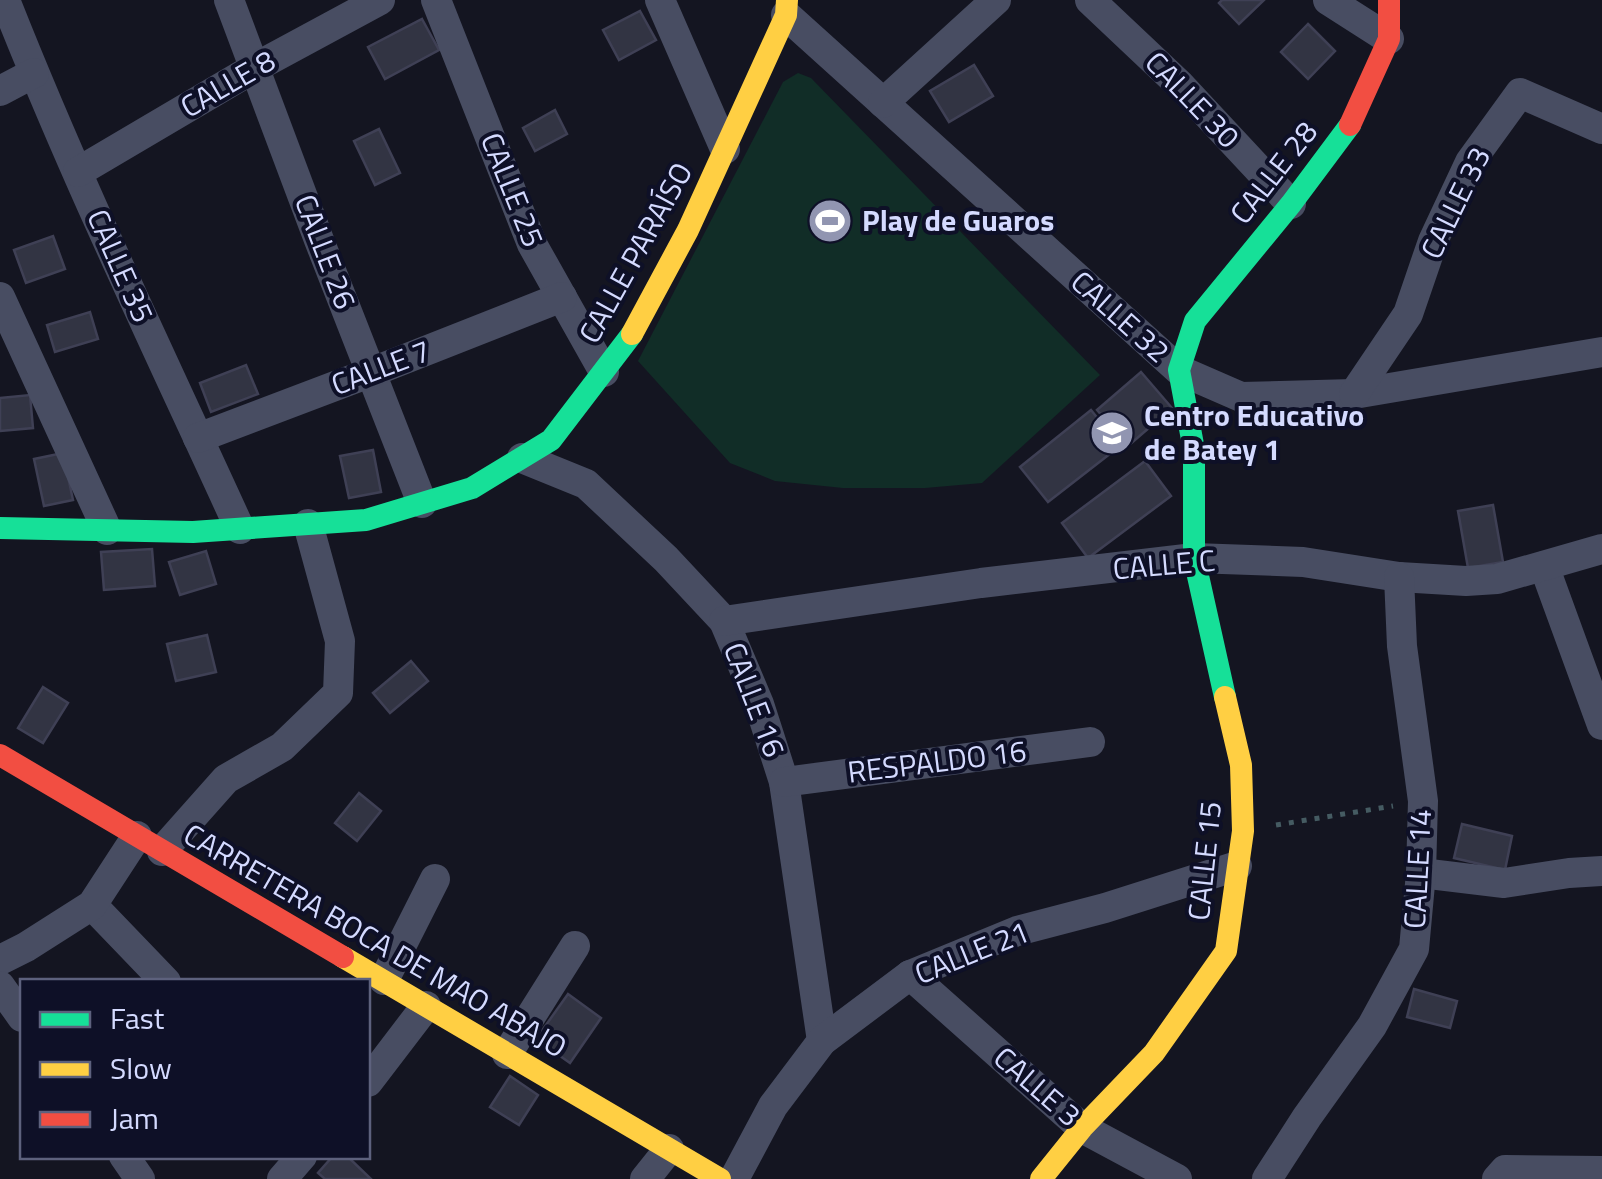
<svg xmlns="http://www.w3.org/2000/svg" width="1602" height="1179" font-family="'Titillium Web',sans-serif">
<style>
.green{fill:#112d27}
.building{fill:#323443;stroke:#3f4055;stroke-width:2.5}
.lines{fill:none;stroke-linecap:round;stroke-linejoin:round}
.path{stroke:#455b62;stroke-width:5;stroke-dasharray:5 8;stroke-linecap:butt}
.street{stroke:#484d62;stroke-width:30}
.fast{stroke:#16e098;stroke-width:22}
.slow{stroke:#ffcf43;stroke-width:22}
.jam{stroke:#f24e42;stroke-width:22}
.labels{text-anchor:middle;stroke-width:8;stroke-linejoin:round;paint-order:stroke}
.street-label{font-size:30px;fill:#d4daff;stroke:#0e1027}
.poi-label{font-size:30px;font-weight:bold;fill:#d4daff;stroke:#0e1027;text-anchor:start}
</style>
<rect width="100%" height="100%" fill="#141521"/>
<polygon class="green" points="798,73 811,78 1100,375 982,483 925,488 843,488 775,481 730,463 638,361 783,82"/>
<g class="building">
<polygon points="1222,0 1264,0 1239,24 1219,3"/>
<polygon points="640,11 656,40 619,60 603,30"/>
<polygon points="422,19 439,50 385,79 368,47"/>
<polygon points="1308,24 1335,51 1308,79 1281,52"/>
<polygon points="974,65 993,96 949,122 930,91"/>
<polygon points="555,110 567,134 535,151 523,128"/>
<polygon points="379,129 400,173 375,185 354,141"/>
<polygon points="53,236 65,269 26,283 14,250"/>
<polygon points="90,312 98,339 55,352 47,325"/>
<polygon points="246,365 258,394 211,412 200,383"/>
<polygon points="1141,372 1172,408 1128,446 1097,410"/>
<polygon points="30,395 33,428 0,431 0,398"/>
<polygon points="1091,410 1120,446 1048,502 1020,467"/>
<polygon points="373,450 381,492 349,498 340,456"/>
<polygon points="63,453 73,500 44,506 34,459"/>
<polygon points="1145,461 1171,496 1088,558 1062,523"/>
<polygon points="1493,505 1503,562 1468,568 1458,511"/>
<polygon points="152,549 155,586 104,590 101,552"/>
<polygon points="206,551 216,584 180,595 169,562"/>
<polygon points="207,635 216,672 176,681 167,644"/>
<polygon points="411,661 428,681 390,713 373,693"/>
<polygon points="43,687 68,703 43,743 18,728"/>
<polygon points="359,793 381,811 357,841 335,823"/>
<polygon points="1462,824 1512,836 1505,870 1454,858"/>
<polygon points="1414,989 1457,1001 1450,1028 1407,1017"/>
<polygon points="568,994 601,1018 570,1063 536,1039"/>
<polygon points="510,1076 538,1095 519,1125 490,1107"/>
<polygon points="333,1156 347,1156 371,1179 325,1179 318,1173"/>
</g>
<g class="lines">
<polyline class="path" points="1276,825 1393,806"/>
<g class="street">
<path d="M5 0C76 180 160 354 240 529"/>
<polyline points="229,0 319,240 422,503"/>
<polyline points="436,0 532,244 604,372"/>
<polyline points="660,0 725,149"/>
<polyline points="1090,0 1180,85 1291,204"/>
<polyline points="1328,0 1389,39"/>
<polyline points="786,15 1179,370 1241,397 1354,394 1602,352"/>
<polyline points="0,91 34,73"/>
<polyline points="883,103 996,0"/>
<polyline points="78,172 256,67 380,0"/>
<polyline points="0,297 107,530"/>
<polyline points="1354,394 1408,314 1433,241 1470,162 1520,93 1602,129"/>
<polyline points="198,438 372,372 562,297"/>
<polyline points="522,458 586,484 666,559 724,621 759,704 784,782 822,1041"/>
<polyline points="1544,566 1602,725"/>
<polyline points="724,621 981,583 1194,558 1303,562 1399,577 1466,581 1497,579 1602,549"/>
<polyline points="784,782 1090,742"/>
<polyline points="162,851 226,779 282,747 338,693 340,641 308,524"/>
<polyline points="1421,873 1504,883 1569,873 1602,871"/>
<polyline points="92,905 166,982"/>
<polyline points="0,960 26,947 92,905 137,836"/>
<polyline points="910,975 1082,1128 1177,1179"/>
<polyline points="384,980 435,879"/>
<polyline points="0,986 22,1017"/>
<polyline points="507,1054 575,946"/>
<polyline points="368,1082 426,1006"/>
<polyline points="124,1156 140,1179"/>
<polyline points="282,1179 302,1156"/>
<polyline points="645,1179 669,1149"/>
<polyline points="734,1179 773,1106 822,1041 910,975 1017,931 1105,908 1237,866"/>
<polyline points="1267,1179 1307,1117 1372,1026 1414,949 1421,873 1423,801 1402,646 1399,577"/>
<polyline points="1497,1179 1505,1170 1602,1171"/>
</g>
<g class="fast">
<polyline points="0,528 193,532 366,520 472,488 551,440 632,334"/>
<polyline points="1225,697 1194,558 1194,450 1179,370 1195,321 1291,204 1350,125"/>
</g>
<g class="slow">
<polyline points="632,334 688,230 786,15 787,0"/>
<polyline points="343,957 720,1179"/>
<polyline points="1041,1179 1082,1128 1154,1053 1226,951 1243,831 1241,765 1225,697"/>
</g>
<g class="jam">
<polyline points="1350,125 1389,39 1389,0"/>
<polyline points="0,755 343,957"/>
</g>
</g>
<defs>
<symbol id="stadium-disc" viewBox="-11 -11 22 22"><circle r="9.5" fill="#9195b1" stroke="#0e1027"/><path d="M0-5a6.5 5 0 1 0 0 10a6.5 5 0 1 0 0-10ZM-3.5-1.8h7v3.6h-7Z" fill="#fff"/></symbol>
<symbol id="school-disc" viewBox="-11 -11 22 22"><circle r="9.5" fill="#9195b1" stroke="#0e1027"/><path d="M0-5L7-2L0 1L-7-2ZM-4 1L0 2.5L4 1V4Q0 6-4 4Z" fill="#fff"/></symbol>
</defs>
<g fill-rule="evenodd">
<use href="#stadium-disc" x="805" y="196" width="50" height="50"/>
<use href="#school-disc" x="1087" y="408" width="50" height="50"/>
</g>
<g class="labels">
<g class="street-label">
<text transform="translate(228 84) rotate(-30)" y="10">CALLE 8</text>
<text transform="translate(1192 100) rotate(46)" y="10">CALLE 30</text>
<text transform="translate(1274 173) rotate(-52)" y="10">CALLE 28</text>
<text transform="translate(512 190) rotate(68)" y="10">CALLE 25</text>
<text transform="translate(1456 203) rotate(-64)" y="10">CALLE 33</text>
<text transform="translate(325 252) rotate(69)" y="10">CALLE 26</text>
<text transform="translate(636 253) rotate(-61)" y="10">CALLE PARAÍSO</text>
<text transform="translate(120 266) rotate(66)" y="10">CALLE 35</text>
<text transform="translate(1120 317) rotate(42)" y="10">CALLE 32</text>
<text transform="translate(381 368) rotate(-21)" y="10">CALLE 7</text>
<text transform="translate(1164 565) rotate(-5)" y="10">CALLE C</text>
<text transform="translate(754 700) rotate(69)" y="10">CALLE 16</text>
<text transform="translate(937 762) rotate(-7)" y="10">RESPALDO 16</text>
<text transform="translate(1205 861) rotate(-84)" y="10">CALLE 15</text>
<text transform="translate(1418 869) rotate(-87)" y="10">CALLE 14</text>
<text transform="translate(375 941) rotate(30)" y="10">CARRETERA BOCA DE MAO ABAJO</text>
<text transform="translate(972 953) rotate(-22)" y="10">CALLE 21</text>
<text transform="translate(1037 1087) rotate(41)" y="10">CALLE 3</text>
</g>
<g class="poi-label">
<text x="862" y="231">Play de Guaros</text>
<text x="1144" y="426">Centro Educativo<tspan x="1144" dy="34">de Batey 1</tspan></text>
</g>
</g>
<rect x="20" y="979" width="350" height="180" fill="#0e1027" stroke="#5d617d" stroke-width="2.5"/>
<rect x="40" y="1012" width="50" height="15" fill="#16e098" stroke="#5d617d" stroke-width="2.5"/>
<text x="110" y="1029" font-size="30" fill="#d4daff">Fast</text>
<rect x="40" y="1062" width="50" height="15" fill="#ffcf43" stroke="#5d617d" stroke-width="2.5"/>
<text x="110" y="1079" font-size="30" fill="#d4daff">Slow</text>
<rect x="40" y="1112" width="50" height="15" fill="#f24e42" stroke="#5d617d" stroke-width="2.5"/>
<text x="110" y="1129" font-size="30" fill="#d4daff">Jam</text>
</svg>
